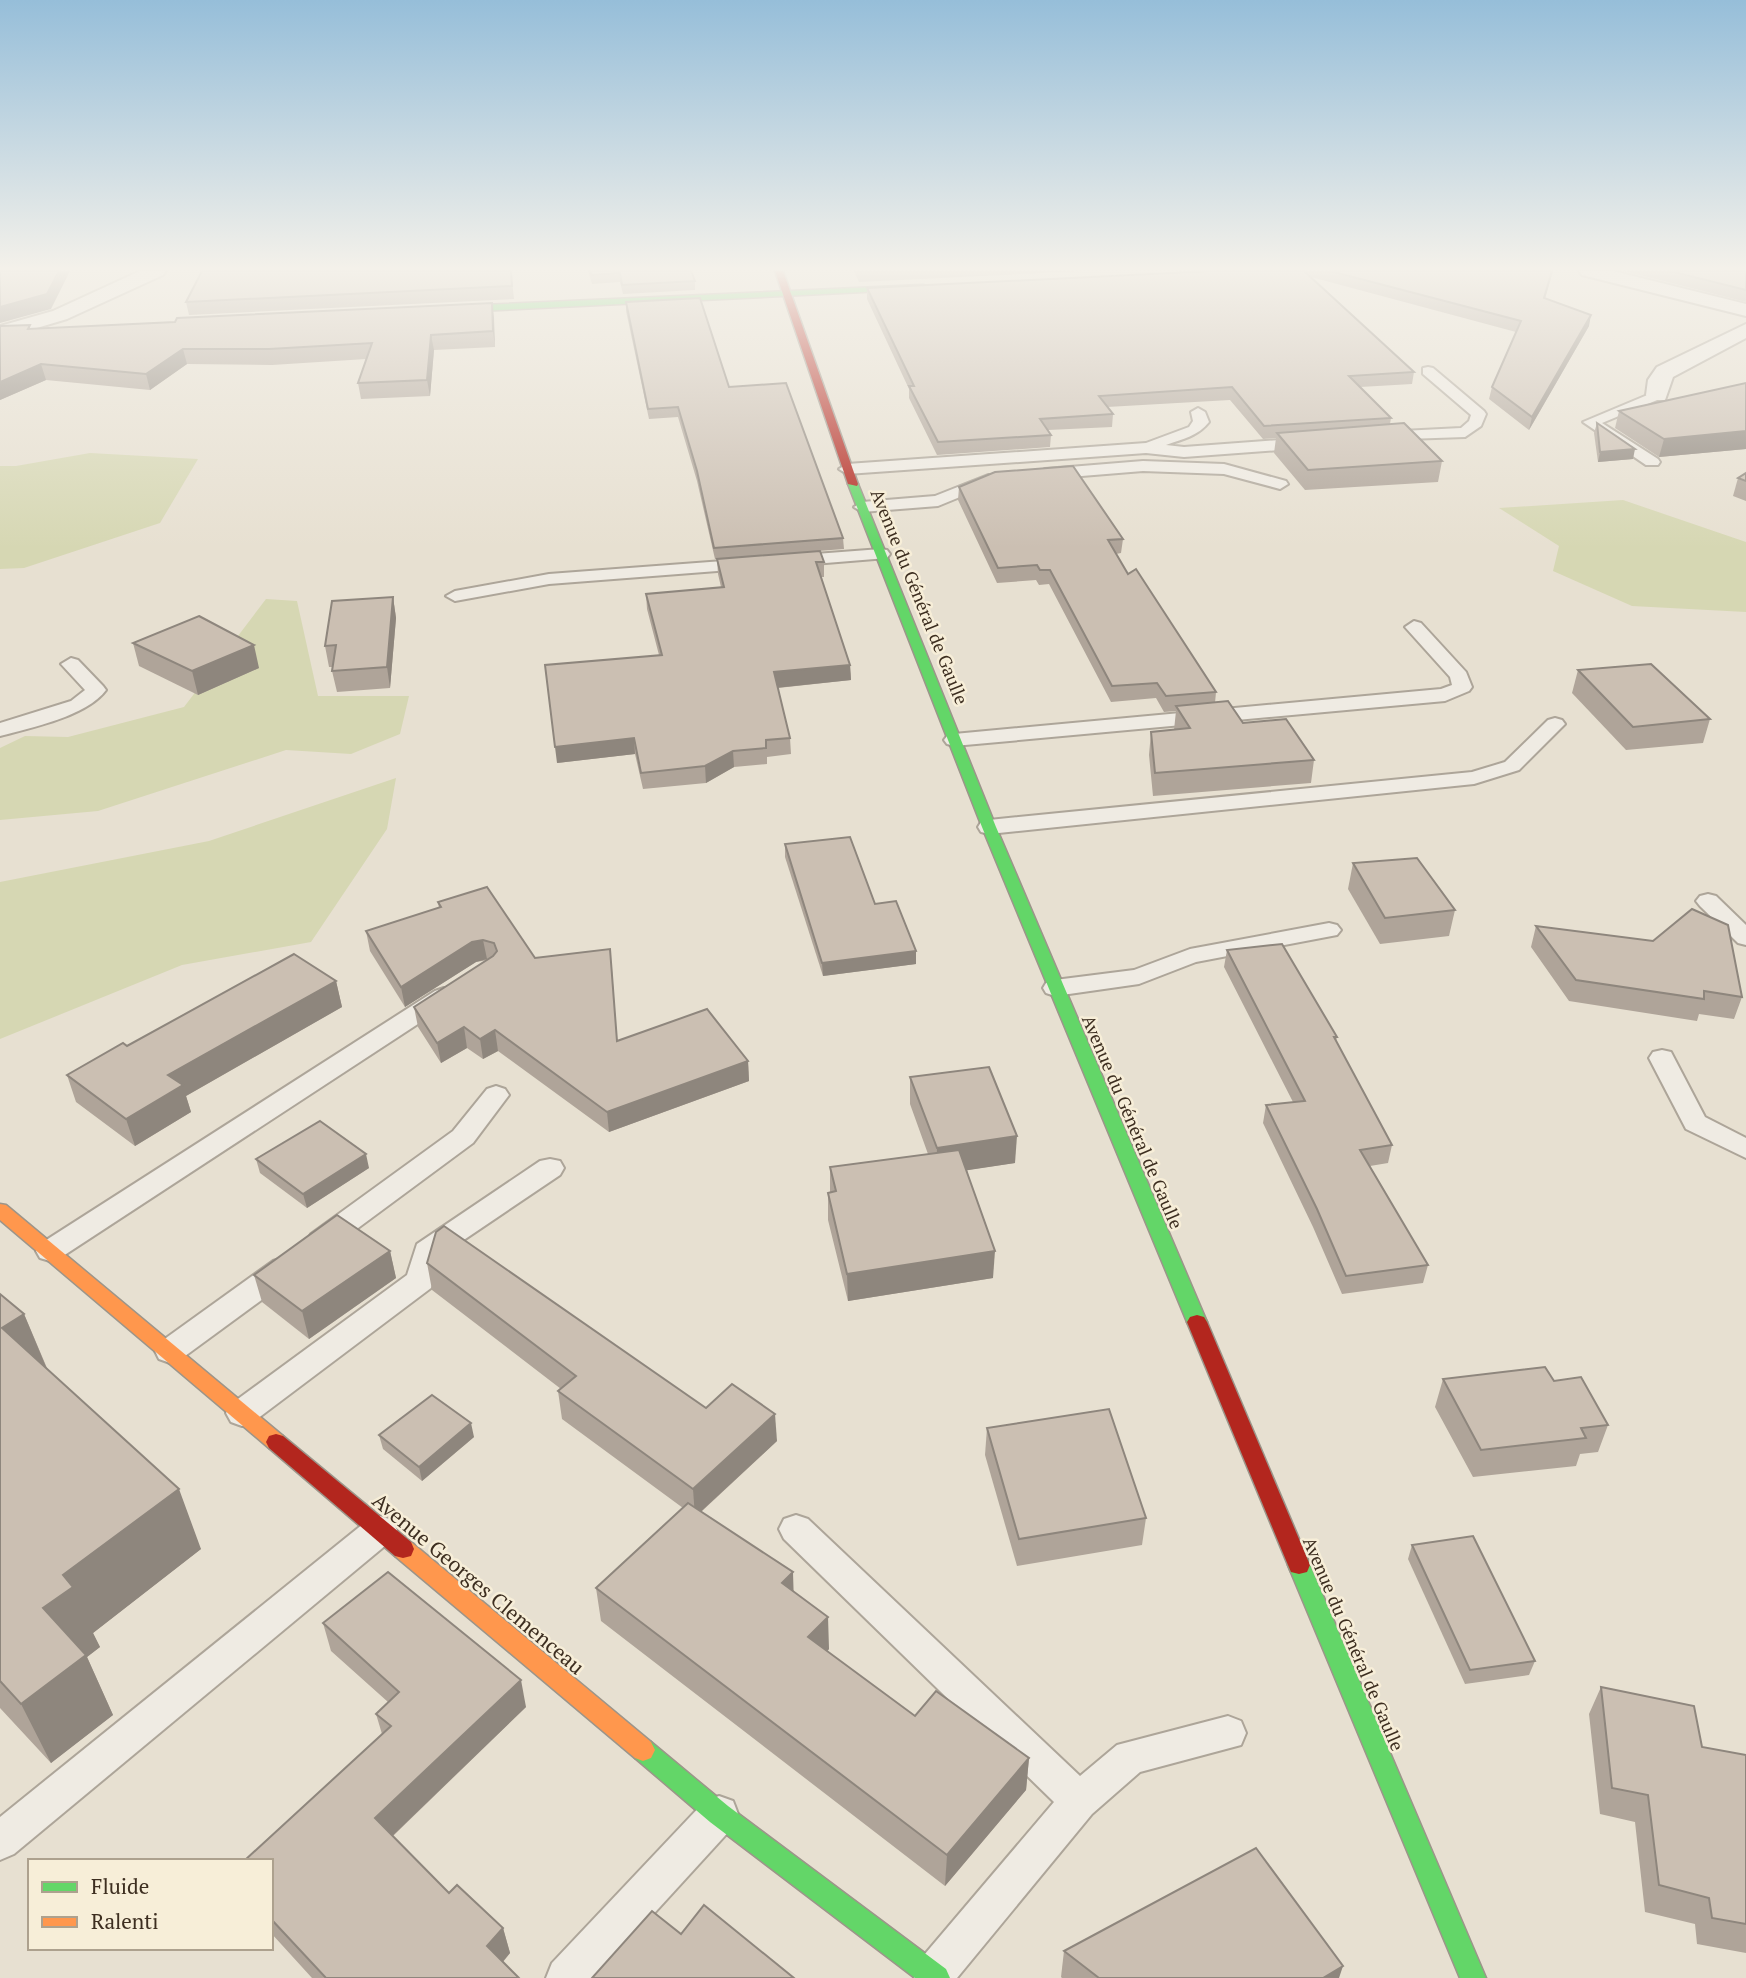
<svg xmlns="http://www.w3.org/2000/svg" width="1746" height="1978" font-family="'PT Serif',serif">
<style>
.green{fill:#d6d7b3}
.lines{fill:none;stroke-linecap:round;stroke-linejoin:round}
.lane-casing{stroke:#ada599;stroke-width:4}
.street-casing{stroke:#ada599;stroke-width:4}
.fast-casing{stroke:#9c958a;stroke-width:3}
.slow-casing{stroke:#9c958a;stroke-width:3}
.jam-casing{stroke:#9c958a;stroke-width:3}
.lane{fill:#efebe3;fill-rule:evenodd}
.street{fill:#efebe3;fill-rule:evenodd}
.fast{fill:#63d668;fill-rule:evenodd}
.slow{fill:#ff974d;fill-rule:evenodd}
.jam{fill:#b3261e;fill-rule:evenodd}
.wall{fill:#afa499}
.shaded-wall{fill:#8e867d}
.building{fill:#cbbfb2;stroke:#8e867d;stroke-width:2}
.labels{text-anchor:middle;stroke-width:5;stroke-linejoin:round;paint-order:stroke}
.street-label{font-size:18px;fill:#3d2e20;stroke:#f7eed8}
.near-street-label{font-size:21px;fill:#3d2e20;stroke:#f7eed8}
</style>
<rect width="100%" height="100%" fill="#e7e0d1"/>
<g class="green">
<polygon points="90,453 198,459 160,523 24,568 0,569 0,466 16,466"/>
<polygon points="1623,500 1746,542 1746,612 1632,606 1553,571 1559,546 1499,508"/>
<polygon points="266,599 297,601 318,696 409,696 400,734 351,754 286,750 98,811 0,820 0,748 25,736 68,737 184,707"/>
<polygon points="396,778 387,829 311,942 182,965 0,1039 0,882 209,841"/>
</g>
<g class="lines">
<defs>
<g id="lane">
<polygon points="1428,367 1433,368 1484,411 1486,414 1481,426 1465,437 1377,440 1374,437 1382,432 1461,428 1469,421 1471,415 1423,374 1423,368"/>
<polygon points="1657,391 1664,395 1662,398 1602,423 1658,459 1660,462 1658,465 1646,465 1583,422"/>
<path d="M1198 408 1205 412 1209 422C1198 436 1183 439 1166 445L1184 447 1307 438 1315 443 1307 448 1184 457 1146 453 847 474 839 469 847 464 1146 443 1189 427 1193 421 1191 412Z"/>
<polygon points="1143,461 1224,464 1286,481 1288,484 1280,489 1224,474 1143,471 1045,479 1037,474 1045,469"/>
<polygon points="988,475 994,477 996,480 994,483 938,506 862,512 854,507 862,502 935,496"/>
<polygon points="881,549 887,550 890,554 887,558 789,566 780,561 789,556"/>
<polygon points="750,559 756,560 759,564 756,568 549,584 455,601 446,596 455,591 549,574"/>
<polygon points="1414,621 1421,623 1466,672 1472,687 1469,691 1445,701 954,746 947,744 944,740 947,736 954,734 1441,689 1452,685 1450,677 1405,627"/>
<path d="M71 658 78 660 103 686 106 690C87 716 31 728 0 736V723L71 701 85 690 61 664Z"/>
<polygon points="1555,718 1562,720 1565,724 1519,770 1474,784 989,834 981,832 978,827 981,822 989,820 1472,772 1505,762 1548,720"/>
<polygon points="1708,894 1716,896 1746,925 1746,945 1738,943 1700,906 1696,901 1700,896"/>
<polygon points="1329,923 1337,925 1341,930 1337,935 1196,962 1139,984 1055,996 1046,993 1043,988 1046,983 1055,980 1134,970 1190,949"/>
<polygon points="444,988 453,991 456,996 453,1001 60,1258 50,1261 40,1258 36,1251 40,1244 435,991"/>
<polygon points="1662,1050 1671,1052 1705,1117 1746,1138 1746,1158 1686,1129 1649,1058 1653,1052"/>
<polygon points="496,1086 505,1089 509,1095 473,1143 331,1248 321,1251 311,1248 307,1241 311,1234 453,1131 487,1089"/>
<polygon points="550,1159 560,1161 564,1168 560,1175 440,1256 431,1288 253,1422 242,1426 231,1422 226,1413 231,1404 407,1275 417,1244 540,1161"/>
<polygon points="283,1258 293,1261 298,1269 293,1277 181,1359 170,1363 159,1359 155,1351 159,1343 273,1261"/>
<polygon points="796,1515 808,1519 1080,1776 1117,1745 1228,1716 1241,1721 1246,1733 1241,1745 1140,1772 1092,1814 957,1978 914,1978 919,1961 1054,1802 784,1539 779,1529 784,1519"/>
<polygon points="380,1516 392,1520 397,1530 392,1540 14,1854 0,1860 0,1817 368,1520"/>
<polygon points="719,1796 733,1801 738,1814 733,1827 595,1978 546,1978 552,1963 705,1801"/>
</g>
<g id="street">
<polygon points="140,271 166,271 163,275 67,319 0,339 0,326 53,311"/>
<polygon points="1579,271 1613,271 1746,304 1746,316 1582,275"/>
<polygon points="1746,324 1746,338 1673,377 1665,400 1649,400 1646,395 1648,380 1657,367"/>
</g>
<g id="fast">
<polygon points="921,285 924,285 924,289 439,313 435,310 439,307"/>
<polygon points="849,482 858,484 996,827 1207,1322 1204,1327 1197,1329 1190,1327 1187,1322 982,827 848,484"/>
<polygon points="1299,1556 1307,1558 1310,1565 1486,1978 1460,1978 1288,1565 1291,1558"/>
<polygon points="643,1739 651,1742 728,1806 946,1969 950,1978 915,1978 710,1822 635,1758 631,1750 635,1742"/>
</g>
<g id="slow">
<polygon points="0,1204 6,1205 283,1436 286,1442 283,1448 276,1450 269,1448 0,1220"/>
<polygon points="403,1540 411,1542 651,1742 655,1750 651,1758 643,1761 635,1758 395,1556 392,1549 395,1542"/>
</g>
<g id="jam">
<polygon points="775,271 783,271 858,484 857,486 848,484"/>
<polygon points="1197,1315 1204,1317 1207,1322 1310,1565 1307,1572 1299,1574 1291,1572 1288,1565 1187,1322 1190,1317"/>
<polygon points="276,1434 283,1436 411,1542 414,1549 411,1556 403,1558 395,1556 269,1448 266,1442 269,1436"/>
</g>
</defs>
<use href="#lane" class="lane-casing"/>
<use href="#street" class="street-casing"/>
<use href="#fast" class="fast-casing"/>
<use href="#slow" class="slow-casing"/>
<use href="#jam" class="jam-casing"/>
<use href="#lane" class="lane"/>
<use href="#street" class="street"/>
<use href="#fast" class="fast"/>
<use href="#slow" class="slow"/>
<use href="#jam" class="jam"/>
</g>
<g class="wall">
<polygon points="511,271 514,299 189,315 186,302"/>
<polygon points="588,271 691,271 695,281 695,290 623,294 620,282 592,284"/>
<polygon points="854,271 1083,271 859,282"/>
<polygon points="1211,271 1553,271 1545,299 1589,326 1529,430 1489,399 1492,387 1516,332 1311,277 1414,372 1412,384 1360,387 1391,418 1390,424 1442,461 1438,482 1305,490 1274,453 1276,438 1263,439 1230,400 1107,407 1113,414 1112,427 1048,430 1051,435 1050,447 937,455 909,398 909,389 867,299 867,288"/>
<polygon points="1624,271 1746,271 1746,302"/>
<polygon points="626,302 729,387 843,538 844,549 715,559 697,481 678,417 649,419 626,311"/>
<polygon points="492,303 495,347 434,350 430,396 361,399 358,383 366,359 272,365 187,364 150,390 46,380 0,400 0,326 32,329 175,322"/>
<polygon points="1746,383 1746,449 1659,457 1615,428 1619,411"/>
<polygon points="1597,423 1633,459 1598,462 1594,433"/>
<polygon points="1746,473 1746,501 1733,496 1738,478"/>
<polygon points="959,487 1123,539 1121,553 1116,554 1128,574 1216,692 1215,703 1243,723 1314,760 1311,783 1153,796 1149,755 1151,732 1174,730 1176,711 1164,712 1156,698 1111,702 1049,584 1039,585 1036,580 997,583 958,500"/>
<polygon points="717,559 824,562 824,577 821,577 850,665 851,680 778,688 790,738 791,754 767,757 767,764 734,767 706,783 643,789 635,754 557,763 659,655 647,609 646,594 721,587 718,574"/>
<polygon points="393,597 396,618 390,688 337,692 332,671 333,667 329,667 325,646"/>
<polygon points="133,643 259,668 198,695 139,666"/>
<polygon points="1578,670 1710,719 1703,743 1626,750 1572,693"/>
<polygon points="785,844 875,904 916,951 916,964 823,976 785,857"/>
<polygon points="1353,863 1455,910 1449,936 1380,944 1348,889"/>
<polygon points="438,902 535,958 612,969 617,1040 748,1061 749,1081 609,1132 498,1051 483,1059 467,1048 441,1063 418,1027 414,1007 488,960 476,962 405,1007 370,951 366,931 439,908"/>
<polygon points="1536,926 1742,997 1734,1019 1699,1014 1697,1021 1569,1001 1531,947"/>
<polygon points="1227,950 1337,1037 1336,1041 1392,1145 1388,1163 1370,1166 1428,1265 1423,1283 1342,1294 1313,1227 1263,1123 1266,1105 1293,1102 1224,967"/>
<polygon points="336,981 342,1007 186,1096 191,1112 135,1146 76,1102 67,1075 127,1046"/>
<polygon points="910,1077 1015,1163 967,1170 993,1278 848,1301 828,1220 828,1193 830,1192 830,1167 928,1154 910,1104"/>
<polygon points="256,1159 369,1168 307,1208 260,1173"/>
<polygon points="390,1251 396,1278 309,1339 262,1302 254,1275"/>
<polygon points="427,1263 706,1408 777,1441 701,1512 794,1592 829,1649 827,1651 915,1716 1029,1758 1026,1790 945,1886 601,1621 596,1588 683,1508 562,1419 558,1391 561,1389 432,1290"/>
<polygon points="0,1294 24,1314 47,1368 201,1549 93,1633 100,1647 87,1657 113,1715 51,1763 0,1708"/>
<polygon points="1443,1379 1554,1381 1608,1425 1598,1452 1580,1454 1576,1466 1473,1477 1435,1407"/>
<polygon points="987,1428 1146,1518 1142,1545 1017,1566 985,1455"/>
<polygon points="379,1435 474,1437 422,1481 383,1449"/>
<polygon points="1412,1545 1535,1661 1529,1675 1465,1684 1408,1559"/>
<polygon points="323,1623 526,1707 393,1836 449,1893 503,1928 510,1953 503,1962 519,1978 312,1978 271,1933 271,1861 382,1734 376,1714 388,1702 331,1651"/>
<polygon points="1601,1687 1702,1747 1746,1755 1746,1953 1697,1944 1695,1924 1645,1912 1635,1822 1600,1814 1589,1714"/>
<polygon points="1064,1951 1339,1978 1062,1978 1061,1977"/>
</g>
<g class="shaded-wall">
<polygon points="59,271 70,271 51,309 0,323 0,307"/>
<polygon points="492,303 494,318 495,347 493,331"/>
<polygon points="1591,315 1589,326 1529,430 1532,417"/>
<polygon points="431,335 434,350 430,396 427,380"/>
<polygon points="183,349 187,364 150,390 146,374"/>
<polygon points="41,364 46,380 0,400 0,382"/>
<polygon points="1746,431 1746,449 1659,457 1664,439"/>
<polygon points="1635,449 1633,459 1598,462 1600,452"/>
<polygon points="393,597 396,618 390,688 387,667"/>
<polygon points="254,645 259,668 198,695 192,671"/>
<polygon points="850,665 851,680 775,688 774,672"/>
<polygon points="634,738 635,754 557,763 555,747"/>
<polygon points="733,751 734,767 706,783 705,766"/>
<polygon points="483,940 487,959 476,962 405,1007 401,987 472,942"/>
<polygon points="916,951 916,964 823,976 822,963"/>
<polygon points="336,981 342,1007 186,1096 191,1112 135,1146 126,1119 168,1075"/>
<polygon points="464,1027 467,1048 441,1063 437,1043"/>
<polygon points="495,1030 498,1051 483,1059 480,1039"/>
<polygon points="748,1061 749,1081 609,1132 607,1112"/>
<polygon points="1017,1136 1015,1163 936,1175 937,1148"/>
<polygon points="366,1154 369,1168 307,1208 303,1194"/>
<polygon points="390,1251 396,1278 309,1339 302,1311"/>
<polygon points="995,1251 993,1278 848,1301 847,1274"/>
<polygon points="24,1314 49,1374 2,1328"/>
<polygon points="775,1414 777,1441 695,1517 693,1489"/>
<polygon points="471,1423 474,1437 422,1481 419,1467"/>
<polygon points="179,1489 201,1549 93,1633 100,1647 87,1657 113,1715 51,1763 21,1704 43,1608 63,1575"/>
<polygon points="793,1572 794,1605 782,1583"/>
<polygon points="828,1617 829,1649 810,1670 808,1637"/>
<polygon points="521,1680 526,1707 384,1844 375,1818"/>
<polygon points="1029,1758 1026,1790 945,1886 947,1855"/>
<polygon points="503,1928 510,1953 494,1972 487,1946"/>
<polygon points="1343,1966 1339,1978 1323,1978"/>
</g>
<g class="building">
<polygon points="0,271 59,271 47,294 0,307"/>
<polygon points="202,271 511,271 512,286 186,302"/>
<polygon points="590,271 691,271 695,281 622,285 620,273 591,275"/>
<polygon points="1211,271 1304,271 1414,372 1349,376 1391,418 1264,426 1232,387 1099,396 1113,414 1040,419 1051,435 938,442 909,386 914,386 867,288"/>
<polygon points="1330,271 1552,271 1544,298 1591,315 1532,417 1492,387 1521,321"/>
<polygon points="1670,271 1746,271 1746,290"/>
<polygon points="700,298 729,387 786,383 843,538 714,548 697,471 678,407 648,409 626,302"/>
<polygon points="492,303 493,331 431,335 427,380 358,383 372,343 269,349 183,349 146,374 41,364 0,382 0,326 30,325 28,329 175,322 177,318"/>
<polygon points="1746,383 1746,431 1664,439 1619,411"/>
<polygon points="1404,423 1442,461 1308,470 1277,433"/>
<polygon points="1597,423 1635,449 1600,452"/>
<polygon points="1073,466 1123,539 1108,540 1128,574 1136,569 1216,692 1166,696 1157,683 1112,686 1050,570 1040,570 1037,565 998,568 959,487 995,472"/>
<polygon points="1746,473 1746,481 1738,478"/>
<polygon points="820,551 824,562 816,562 850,665 774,672 790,738 766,740 766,748 733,751 705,766 641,773 634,738 555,747 545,665 662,655 646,594 724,587 717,559"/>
<polygon points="393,597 387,667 332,671 336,645 325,646 332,601"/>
<polygon points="199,616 254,645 192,671 133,643"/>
<polygon points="1651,664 1710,719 1633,727 1578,670"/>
<polygon points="1228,701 1243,723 1286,719 1314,760 1155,773 1151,732 1190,728 1176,706"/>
<polygon points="850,837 875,904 896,901 916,951 822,963 785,844"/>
<polygon points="1417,858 1455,910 1385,918 1353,863"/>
<polygon points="487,887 535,958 610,949 617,1041 707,1009 748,1061 607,1112 495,1030 480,1039 464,1027 437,1043 414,1007 493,956 497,951 494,943 483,940 472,942 401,987 366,931 441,907 438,902"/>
<polygon points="1692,909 1728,925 1742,997 1704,991 1704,999 1576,980 1536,926 1653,941"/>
<polygon points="1282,944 1337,1037 1334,1037 1392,1145 1360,1150 1428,1265 1346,1276 1317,1209 1266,1105 1305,1101 1227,950"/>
<polygon points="294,954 336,981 168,1075 183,1085 126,1119 67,1075 123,1043 127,1046"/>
<polygon points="989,1067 1017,1136 937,1148 910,1077"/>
<polygon points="320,1121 366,1154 303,1194 256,1159"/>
<polygon points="959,1150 995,1251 847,1274 828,1193 836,1191 830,1167"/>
<polygon points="337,1215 390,1251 302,1311 254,1275"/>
<polygon points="444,1226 706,1408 732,1384 775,1414 693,1489 558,1391 576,1376 427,1263 436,1232"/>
<polygon points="0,1294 24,1314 2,1328 179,1489 63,1575 73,1587 43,1608 86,1655 21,1704 0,1681"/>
<polygon points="1545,1367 1554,1381 1581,1377 1608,1425 1581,1428 1586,1438 1481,1450 1443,1379"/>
<polygon points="432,1395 471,1423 419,1467 379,1435"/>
<polygon points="1109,1409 1146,1518 1019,1539 987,1428"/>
<polygon points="688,1503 793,1572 782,1583 828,1617 808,1637 915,1716 936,1691 1029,1758 947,1855 596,1588"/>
<polygon points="1473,1536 1535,1661 1470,1670 1412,1545"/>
<polygon points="388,1572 521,1680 375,1818 449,1893 457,1885 503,1928 487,1946 519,1978 326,1978 271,1919 271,1861 244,1861 391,1726 376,1714 399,1692 323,1623"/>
<polygon points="1601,1687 1694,1706 1702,1747 1746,1755 1746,1924 1712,1918 1709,1898 1659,1885 1648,1795 1612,1788"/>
<polygon points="1256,1848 1343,1966 1323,1978 1099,1978 1064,1951"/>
<polygon points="704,1905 794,1978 592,1978 652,1911 681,1934"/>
</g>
<linearGradient id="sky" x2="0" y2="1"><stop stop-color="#96bed9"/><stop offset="0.49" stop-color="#f4f1ea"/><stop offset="1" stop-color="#f4f1ea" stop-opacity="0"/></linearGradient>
<rect width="1746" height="548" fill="url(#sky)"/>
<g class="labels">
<g class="street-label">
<text transform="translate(919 597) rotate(68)" y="6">Avenue du Général de Gaulle</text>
<text transform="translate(1132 1122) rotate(67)" y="6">Avenue du Général de Gaulle</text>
<text transform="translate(1353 1644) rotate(67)" y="6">Avenue du Général de Gaulle</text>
</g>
<g class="near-street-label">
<text transform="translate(478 1584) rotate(40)" y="7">Avenue Georges Clemenceau</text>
</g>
</g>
<rect x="28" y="1859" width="245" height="91" fill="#f7eed8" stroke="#ada18e" stroke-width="2"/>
<rect x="42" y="1882" width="35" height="10" fill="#63d668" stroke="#ada18e" stroke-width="2"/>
<text x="91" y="1894" font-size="21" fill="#3d2e20">Fluide</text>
<rect x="42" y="1917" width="35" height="10" fill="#ff974d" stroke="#ada18e" stroke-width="2"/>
<text x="91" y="1929" font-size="21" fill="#3d2e20">Ralenti</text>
</svg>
